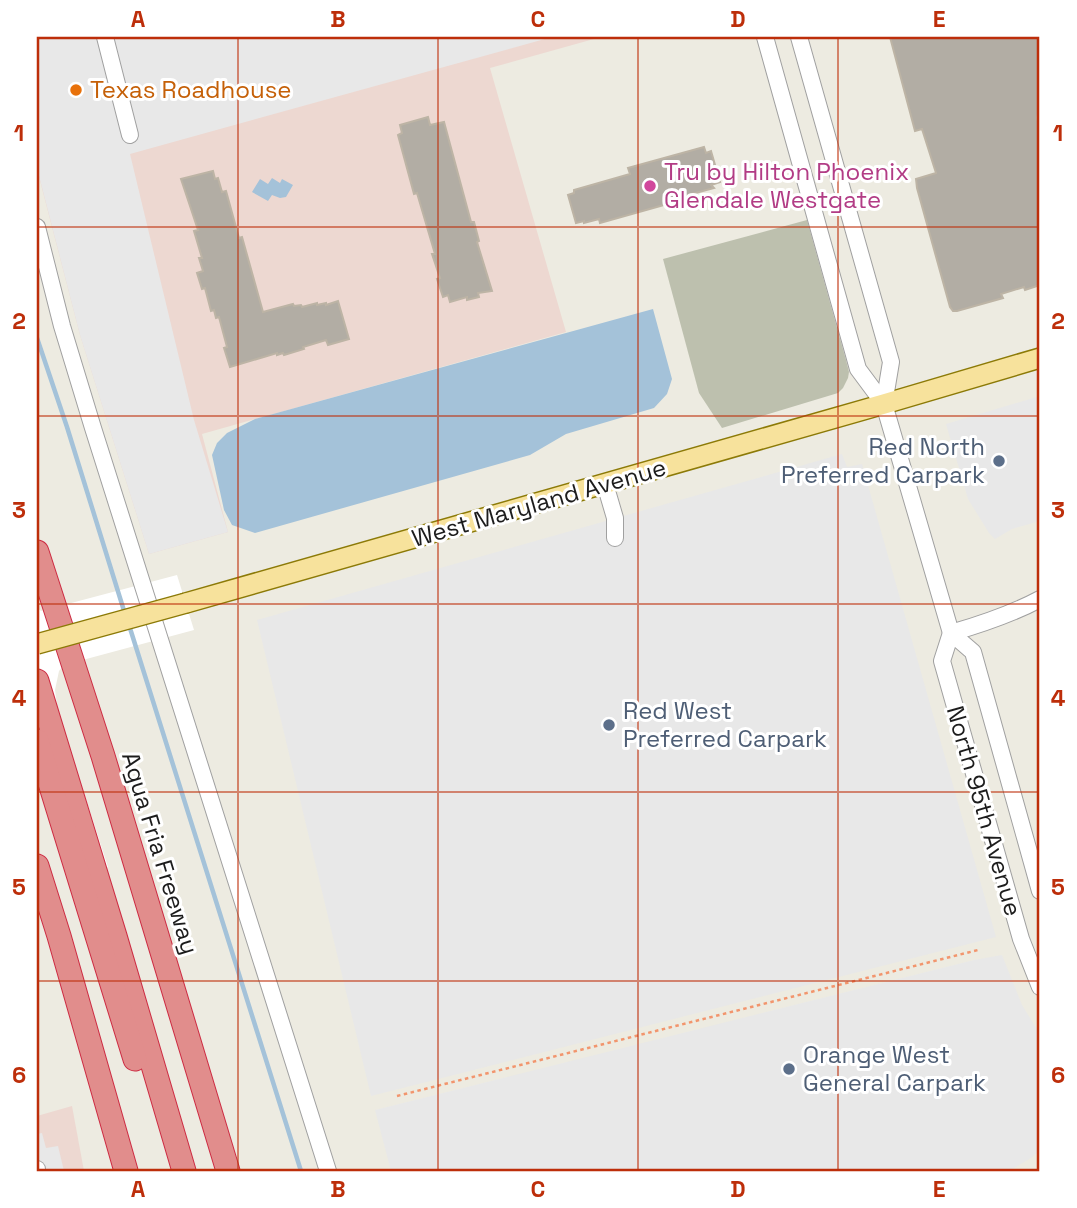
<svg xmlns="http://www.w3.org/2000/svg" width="1077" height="1208" font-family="'Space Grotesk',sans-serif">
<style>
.commercial{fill:#edd8d1}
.construction{fill:#bdc0ae}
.parking{fill:#e8e8e8}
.water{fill:#a4c2d9}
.pier{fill:#fff}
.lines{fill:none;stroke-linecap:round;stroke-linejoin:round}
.stream{stroke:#a4c2d9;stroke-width:4.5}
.building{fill:#b2ada4;stroke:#bdb4a5;stroke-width:2}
.minor-casing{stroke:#a0a0a0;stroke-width:18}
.major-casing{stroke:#8c7a07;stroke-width:22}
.highway-casing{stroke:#cd2c43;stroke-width:25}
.path{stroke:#f2956d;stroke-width:2.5;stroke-dasharray:3.5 3.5;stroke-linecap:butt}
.minor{stroke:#fff;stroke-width:16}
.major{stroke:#f7e29c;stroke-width:19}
.highway{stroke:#e18d8c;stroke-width:23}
.major-bridge-casing{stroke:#8c7a07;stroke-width:22;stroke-linecap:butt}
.major-bridge{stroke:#f7e29c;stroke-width:19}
.grid{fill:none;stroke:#bd2e0a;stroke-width:2;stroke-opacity:0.55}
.food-dot{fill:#e8710a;stroke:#fff;stroke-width:2.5}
.hotel-dot{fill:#d1479c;stroke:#fff;stroke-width:2.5}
.service-dot{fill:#5c6f8a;stroke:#fff;stroke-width:2.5}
.labels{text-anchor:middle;stroke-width:6;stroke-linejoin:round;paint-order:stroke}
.food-label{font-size:24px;fill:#c56008;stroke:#fff;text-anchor:start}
.hotel-label{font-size:24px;fill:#b23c85;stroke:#fff;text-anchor:start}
.service-label{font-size:24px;fill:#4e5e75;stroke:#fff;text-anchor:start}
.street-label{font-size:24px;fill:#1c1c1c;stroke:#fff}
.neatline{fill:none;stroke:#bd2e0a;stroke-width:2.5}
.grid-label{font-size:23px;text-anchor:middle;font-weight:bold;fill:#bd2e0a}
</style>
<rect width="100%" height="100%" fill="#edebe1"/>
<g class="commercial">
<polygon points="37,37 601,37 490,68 566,332 202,434 228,532 149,554 80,335 37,169"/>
<polygon points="72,1106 84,1171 37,1171 37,1116"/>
</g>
<polygon class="construction" points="807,220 846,360 849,372 848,378 843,388 838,393 722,428 699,393 663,259"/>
<g class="parking">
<polygon points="37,37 552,37 130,154 194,420 228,532 149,554 80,335 37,168"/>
<polygon points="1040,396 1040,521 1012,529 995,539 989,533 968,499 946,424"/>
<polygon points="842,454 847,467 862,464 996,937 371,1096 257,620"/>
<polygon points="1002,955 1022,1005 1040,1034 1040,1150 1031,1158 1009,1171 391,1171 375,1110 974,960"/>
<polygon points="42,1133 46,1148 58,1146 64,1171 37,1171 37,1134"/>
</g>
<g class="water">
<polygon points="272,178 280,183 282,179 293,185 286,197 280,198 272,195 268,201 252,192 260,179 268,184"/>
<polygon points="653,309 672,379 667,394 654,408 566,434 530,455 255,533 232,525 224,510 212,455 217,443 227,433 255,419"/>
</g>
<polygon class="pier" points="177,575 194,630 64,665 59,671 55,690 58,713 108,867 69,881 37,775 37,608 41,611"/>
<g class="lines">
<g class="stream">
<polyline points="37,338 67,427 125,614"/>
<polyline points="129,625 301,1171"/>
</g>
</g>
<g class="building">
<polygon points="890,37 1040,37 1040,105 1037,118 1040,128 1040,285 1025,290 1024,287 1001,294 1003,298 957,311 953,311 950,307 917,188 916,179 936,173 922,129 915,131"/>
<polygon points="428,117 430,125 444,122 471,222 474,222 479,241 477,242 492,291 478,293 479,297 467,300 467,297 450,302 448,295 443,297 437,279 440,278 432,254 435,254 417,193 414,194 398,135 402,133 400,125"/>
<polygon points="704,147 706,153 711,151 720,182 711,185 714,188 677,198 678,201 600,223 599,219 584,223 584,221 576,223 568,195 574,193 574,190 630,174 628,168"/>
<polygon points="213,171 215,179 218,178 222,192 226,191 239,238 242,237 263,312 293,304 294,306 301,305 302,307 317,303 317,305 326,303 326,305 338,301 349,339 328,345 326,340 303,347 304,349 284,355 283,353 277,355 277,353 230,367 224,348 227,347 219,317 216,318 214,310 211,311 205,288 202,289 197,273 203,271 199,258 202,258 194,231 198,230 181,179"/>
</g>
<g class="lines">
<defs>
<g id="minor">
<polyline points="105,37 130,135"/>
<polyline points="765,37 858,369 884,404 951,633 973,652 1040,891"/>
<polyline points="799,37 891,362 884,404"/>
<polyline points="37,227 62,326 93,428 328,1171"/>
<polyline points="605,484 615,518 615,538"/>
<polyline points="951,633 942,661 1021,939 1040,987"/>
<path d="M951 633C982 624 1012 614 1040 599"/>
<polyline points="37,1169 37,1171"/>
</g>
<polyline id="major" points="186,603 884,404 1040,358"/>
<g id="highway">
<polyline points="37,552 103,756 228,1171"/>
<polyline points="37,681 115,936 184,1171"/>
<polyline points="37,741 135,1059"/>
<polyline points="37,866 59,936 126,1171"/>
</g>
</defs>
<use href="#minor" class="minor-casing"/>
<use href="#major" class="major-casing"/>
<use href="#highway" class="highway-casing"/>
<polyline class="path" points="397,1096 978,950"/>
<use href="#minor" class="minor"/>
<use href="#major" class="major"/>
<use href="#highway" class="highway"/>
<defs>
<polyline id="major-bridge" points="37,644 186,603"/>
</defs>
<use href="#major-bridge" class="major-bridge-casing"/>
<use href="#major-bridge" class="major-bridge"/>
</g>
<path class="grid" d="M238 37V1171M438 37V1171M638 37V1171M838 37V1171M37 227H1040M37 416H1040M37 604H1040M37 792H1040M37 981H1040"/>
<circle class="food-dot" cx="76" cy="90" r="7"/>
<circle class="hotel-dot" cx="650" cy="186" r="7"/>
<g class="service-dot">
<circle cx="999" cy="461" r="7"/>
<circle cx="609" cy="725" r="7"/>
<circle cx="789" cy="1069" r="7"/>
</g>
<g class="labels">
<g class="food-label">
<text x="90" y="98">Texas Roadhouse</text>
</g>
<g class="hotel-label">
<text x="664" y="180">Tru by Hilton Phoenix<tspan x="664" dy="28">Glendale Westgate</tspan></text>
</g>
<g class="service-label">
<text x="985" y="455" text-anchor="end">Red North<tspan x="985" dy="28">Preferred Carpark</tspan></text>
<text x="623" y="719">Red West<tspan x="623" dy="28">Preferred Carpark</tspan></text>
<text x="803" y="1063">Orange West<tspan x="803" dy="28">General Carpark</tspan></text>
</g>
<g class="street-label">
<text transform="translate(539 503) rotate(-16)" y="8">West Maryland Avenue</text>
<text transform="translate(984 811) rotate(74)" y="8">North 95th Avenue</text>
<text transform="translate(160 853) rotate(73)" y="8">Agua Fria Freeway</text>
</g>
</g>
<rect width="1077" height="1208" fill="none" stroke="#ffffff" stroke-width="77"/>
<rect x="38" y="38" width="1000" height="1132" class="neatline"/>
<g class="grid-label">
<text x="138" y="27">A</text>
<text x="338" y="27">B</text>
<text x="538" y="27">C</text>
<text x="738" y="27">D</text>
<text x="939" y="27">E</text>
<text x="19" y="141">1</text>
<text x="1058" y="141">1</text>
<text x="19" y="329">2</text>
<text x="1058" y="329">2</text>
<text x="19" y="518">3</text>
<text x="1058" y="518">3</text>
<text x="19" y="706">4</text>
<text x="1058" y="706">4</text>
<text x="19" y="895">5</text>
<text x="1058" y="895">5</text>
<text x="19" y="1083">6</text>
<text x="1058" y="1083">6</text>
<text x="138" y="1197">A</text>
<text x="338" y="1197">B</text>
<text x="538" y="1197">C</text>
<text x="738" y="1197">D</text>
<text x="939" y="1197">E</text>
</g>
</svg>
